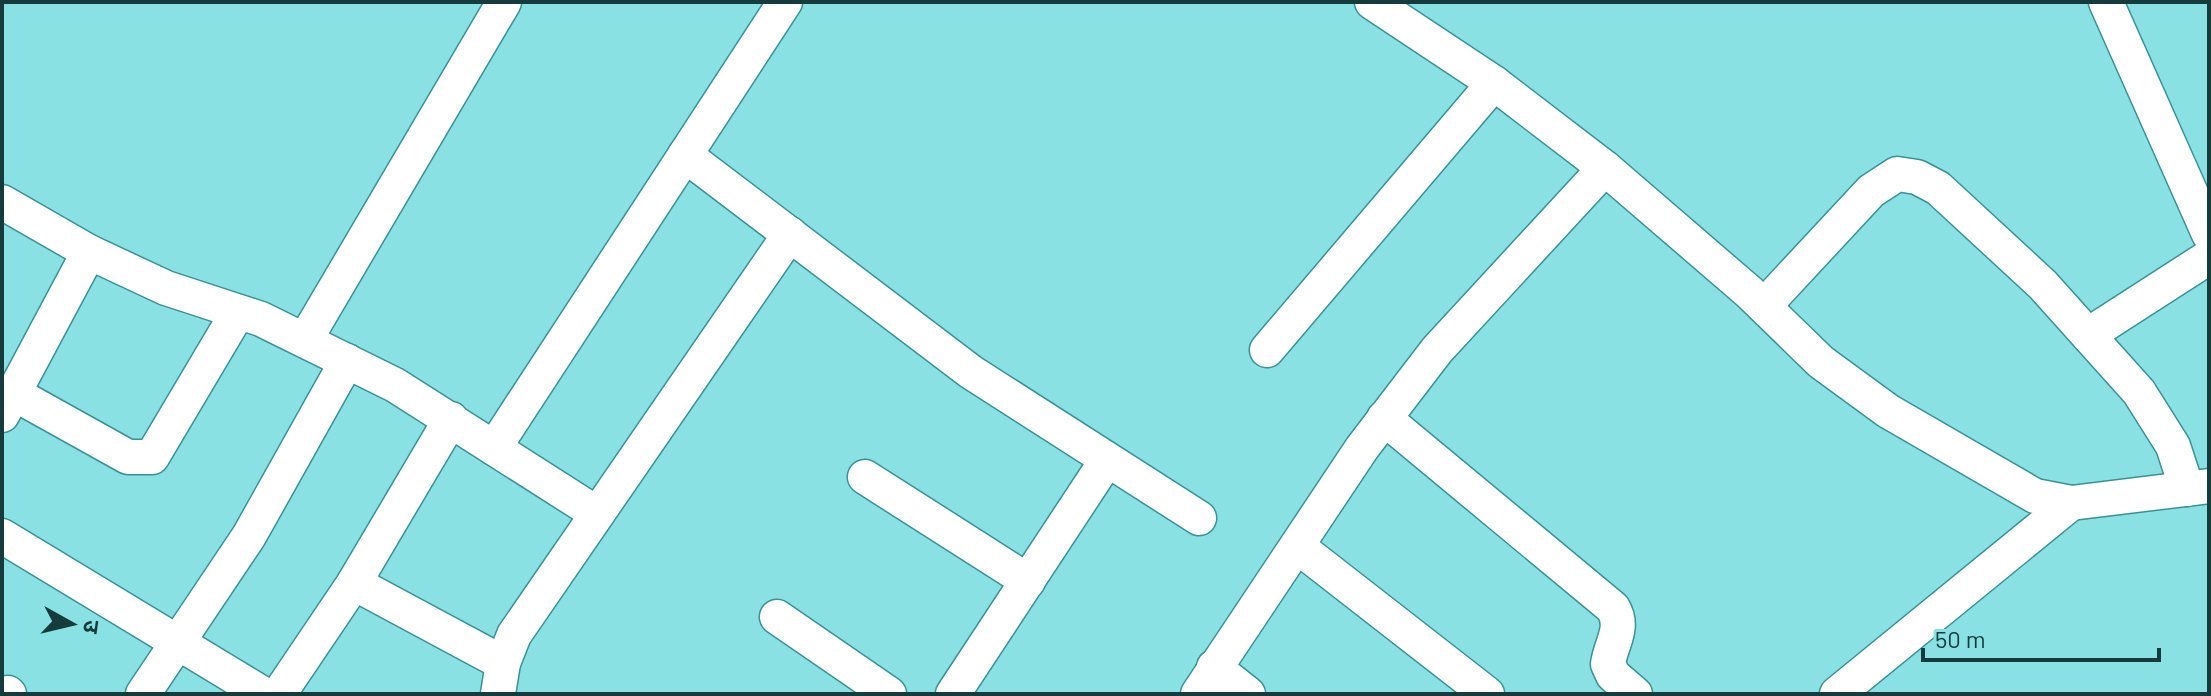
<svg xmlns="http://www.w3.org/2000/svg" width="2211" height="696" font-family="Barlow,'Noto Sans Devanagari',sans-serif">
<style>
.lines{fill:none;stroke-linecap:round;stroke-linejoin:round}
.street-casing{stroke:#389396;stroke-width:37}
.street{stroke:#fff;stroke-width:34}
</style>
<rect width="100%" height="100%" fill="#89e1e4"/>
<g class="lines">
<defs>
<g id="street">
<polyline points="1372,2 1494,83 1605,168 1749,292 1821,362 1888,411 2035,496 2071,503 2209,486"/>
<polyline points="2106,2 2209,234"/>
<polyline points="685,155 971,372 1199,518"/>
<polyline points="2,202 89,252 166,288 261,319 395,385 596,513"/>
<polyline points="1764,306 1871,191 1897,174 1917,177 1938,188 2043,285 2139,392 2173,446 2187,489"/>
<polyline points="2088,335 2209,257"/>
<polyline points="305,340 504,2"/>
<polyline points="1267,350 1494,83"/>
<polyline points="13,393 128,457 152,457 238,312"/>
<polyline points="2,415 89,252"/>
<path d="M1384 418 1613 608C1625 628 1611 643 1608 664L1613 675 1635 694"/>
<polyline points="451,419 354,583 503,663"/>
<polyline points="494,448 785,2"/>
<polyline points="865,477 1028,581"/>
<polyline points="2,536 263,694"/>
<polyline points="1297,546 1487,694"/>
<polyline points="777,617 889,694"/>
<polyline points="1214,667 1248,694"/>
<polyline points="8,693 9,694"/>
<polyline points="143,694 249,536 347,361"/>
<polyline points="279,694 354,583"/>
<polyline points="498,694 503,663 514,635 790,234"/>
<polyline points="953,694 1107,460"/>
<polyline points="1198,694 1362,448 1437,350 1605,168"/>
<polyline points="1837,694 2071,503"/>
</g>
</defs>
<use href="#street" class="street-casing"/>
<use href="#street" class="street"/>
</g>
<rect width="2211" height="696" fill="none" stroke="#153b3c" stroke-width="8"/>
<g transform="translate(72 624) rotate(98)" stroke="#89e1e4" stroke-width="6" paint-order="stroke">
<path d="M0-6L14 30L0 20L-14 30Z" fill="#153b3c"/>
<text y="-12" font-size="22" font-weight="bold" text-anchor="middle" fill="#153b3c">उ</text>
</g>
<path d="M1923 648v12h236v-12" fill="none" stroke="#153b3c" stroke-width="4"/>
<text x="1935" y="648" font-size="24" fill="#153b3c" stroke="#89e1e4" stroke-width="6" paint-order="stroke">50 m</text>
</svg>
